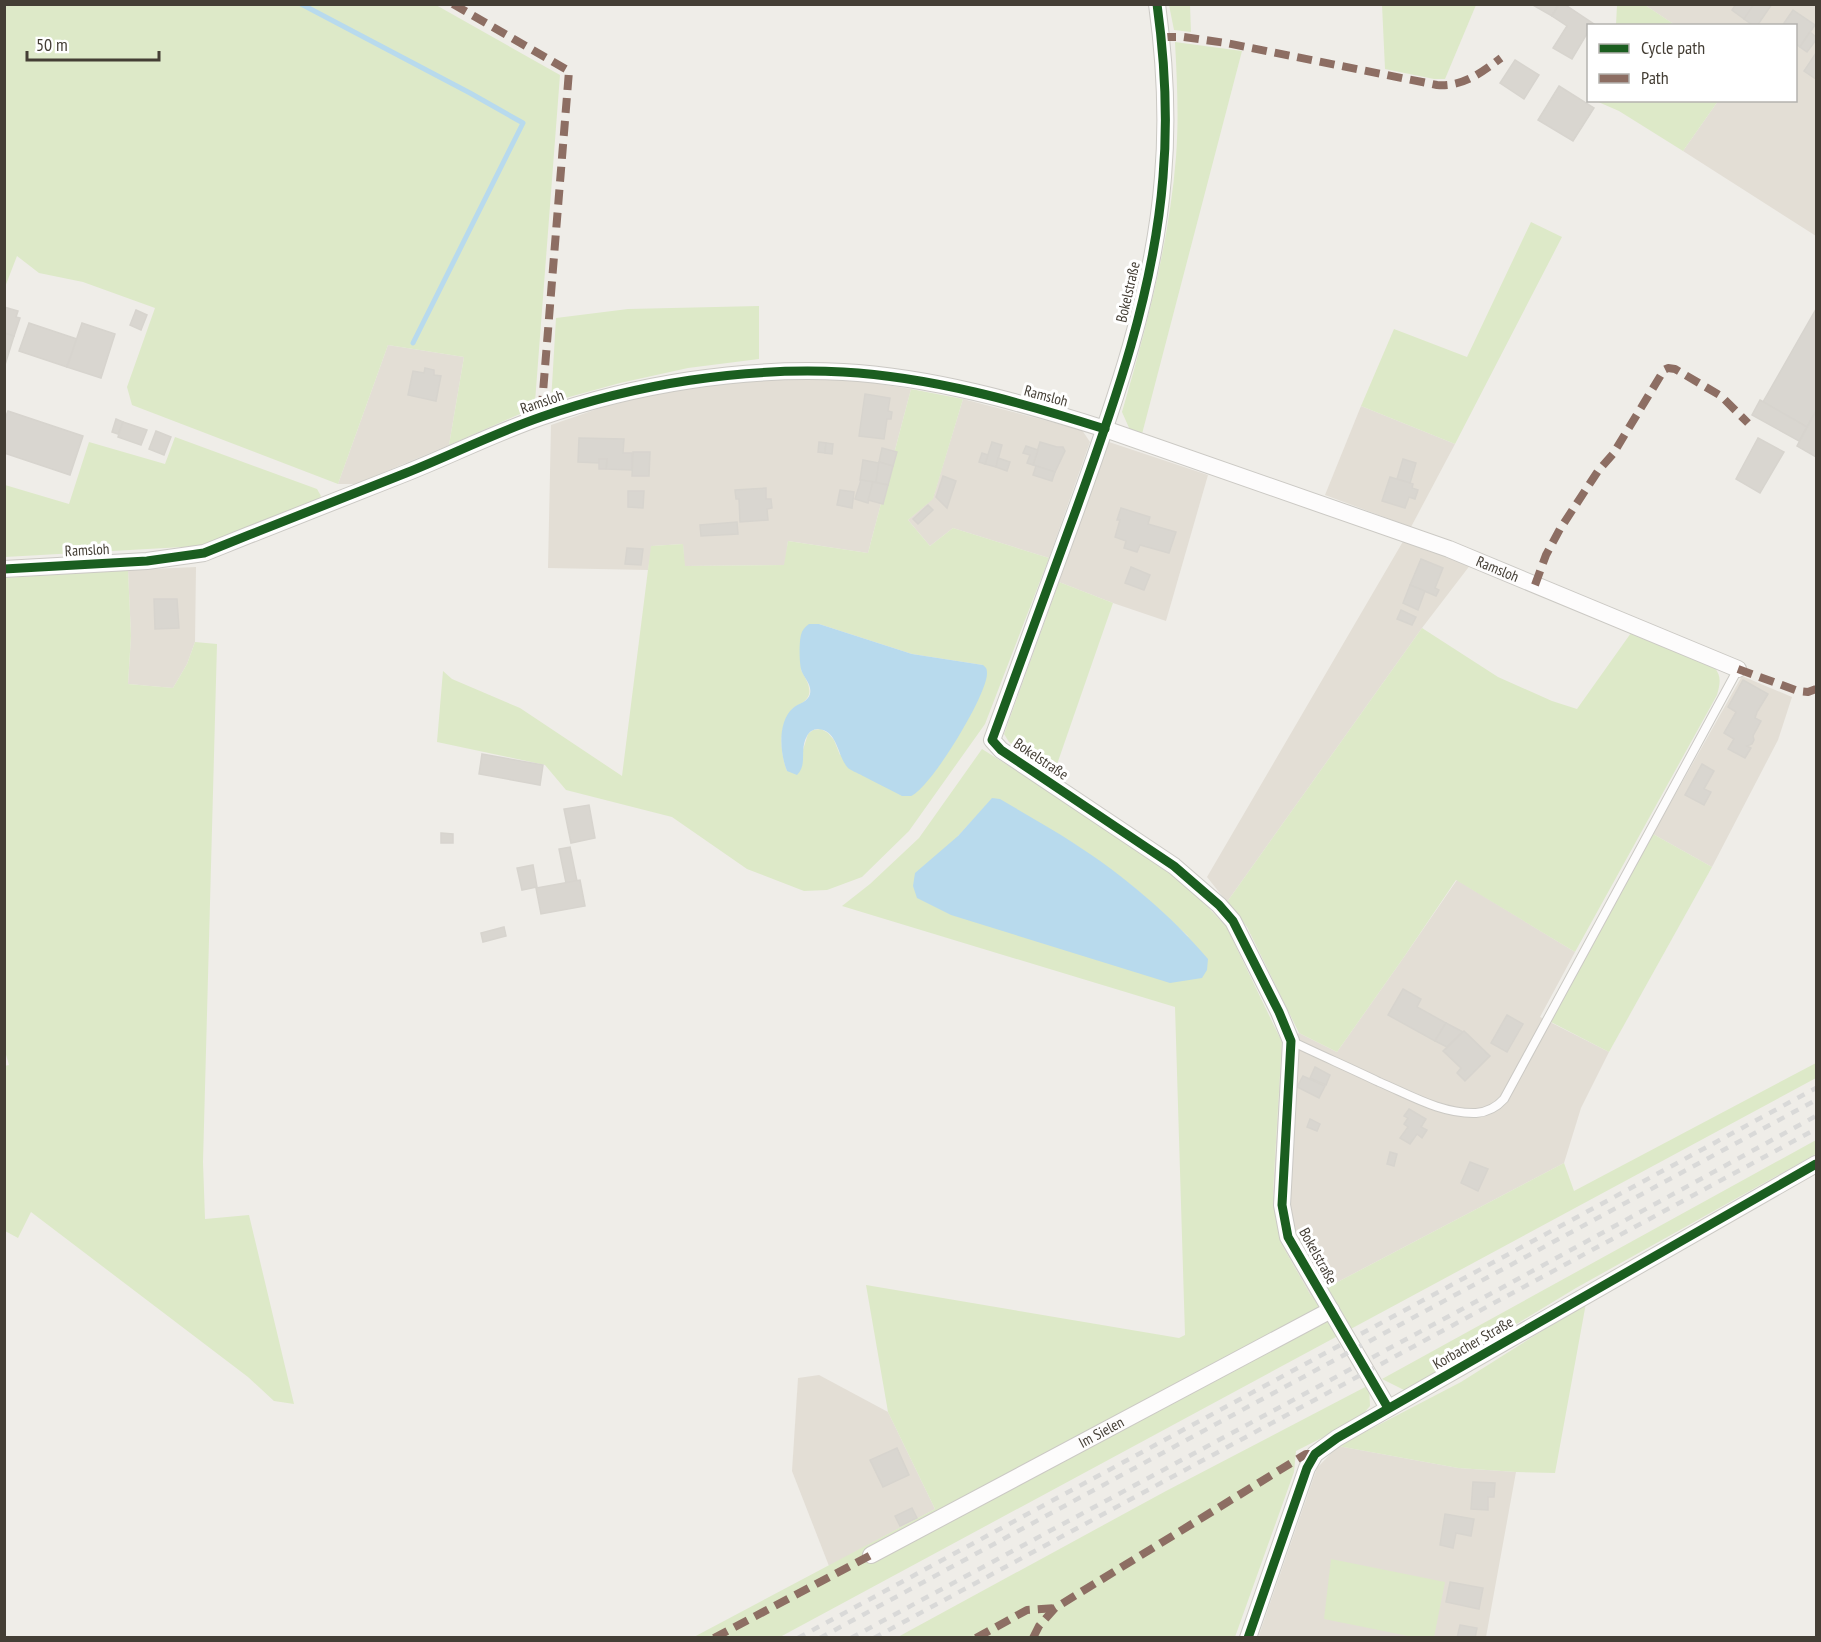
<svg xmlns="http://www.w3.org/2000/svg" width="1821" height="1642" font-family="'PT Sans Narrow',sans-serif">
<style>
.residential{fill:#e3ded5}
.green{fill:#dde9c8;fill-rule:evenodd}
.water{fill:#b8daed}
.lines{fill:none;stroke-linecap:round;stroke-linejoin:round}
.stream{stroke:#b8daed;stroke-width:5}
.building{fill:#d9d6d0;stroke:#d7d4ce;stroke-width:1.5}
.lane-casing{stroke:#cbc9c4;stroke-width:10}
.street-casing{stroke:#cbc9c4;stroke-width:18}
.lane{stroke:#fdfcfc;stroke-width:8}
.street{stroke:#fdfcfc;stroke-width:16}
.rail{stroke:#d9d9d8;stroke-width:4.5;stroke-dasharray:8 8;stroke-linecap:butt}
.quiet{stroke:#8d6e63;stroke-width:8;stroke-dasharray:15 8;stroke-linecap:butt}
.cycleway-casing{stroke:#fff;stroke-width:13}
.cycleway{stroke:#1b5e20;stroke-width:9}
.labels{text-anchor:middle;stroke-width:6;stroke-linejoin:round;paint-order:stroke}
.street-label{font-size:15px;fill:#443e35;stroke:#fff}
</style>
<rect width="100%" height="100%" fill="#efede8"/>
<g class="residential">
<polygon points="1645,5 1816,5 1816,236 1683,151 1718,101 1796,100 1796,26 1675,25"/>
<polygon points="388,345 464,357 449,445 356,484 338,484"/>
<polygon points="842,378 911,389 868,553 788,541 785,565 684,566 683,544 652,546 648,570 548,568 551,425 620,401 690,387 763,380"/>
<polygon points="963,399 1082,430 1090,442 1049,558 953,528 930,546 908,520 933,498"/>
<polygon points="1361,406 1455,444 1411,527 1325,495"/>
<polygon points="1109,442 1208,475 1166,621 1113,603 1059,582"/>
<polygon points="1405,538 1471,564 1422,628 1227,902 1207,877"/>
<polygon points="196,567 195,642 187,664 173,688 128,684 131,636 128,570"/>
<polygon points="1742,676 1792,697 1778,740 1712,867 1653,834"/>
<polygon points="1457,880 1575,952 1540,1017 1609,1052 1581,1108 1564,1163 1311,1296 1281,1243 1273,1192 1282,1042 1299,1033 1337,1052 1404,957"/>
<polygon points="819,1375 888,1412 935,1509 829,1566 792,1471 798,1378"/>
<polygon points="1338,1446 1458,1468 1516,1472 1486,1637 1261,1638 1259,1635 1317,1468"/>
</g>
<g class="green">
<polygon points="5,4 436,5 560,75 535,402 529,410 449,445 464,357 388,345 338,484 132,405 127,387 155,308 83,282 39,273 17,256 5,287"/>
<polygon points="1169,5 1190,5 1191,32 1174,30"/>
<polygon points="1382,5 1476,5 1445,79 1434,79 1385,69"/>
<polygon points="1617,5 1645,5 1675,25 1616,25"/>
<path d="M1175 42 1242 51 1142 434 1130 430 1122 412C1146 329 1169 244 1176 157 1179 119 1177 80 1175 42Z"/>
<polygon points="1596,101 1718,100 1718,101 1683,151 1619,111"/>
<polygon points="1531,222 1562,237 1455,444 1361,406 1394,329 1467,357"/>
<polygon points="759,306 759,359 688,368 620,383 551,402 556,318 628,309"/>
<path d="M911 389 963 399 933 499 908 520 930 546 953 528 1049 558 985 724 909 831 862 877 827 890 804 891 747 869 672 817 566 790 545 765 437 742 443 671 452 679 520 708 622 776 651 546 683 544 685 566 784 565 788 541 868 553ZM819 624 912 654 983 665 840 755 834 740 828 733 821 729 813 730 808 734 802 753 787 771C780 752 778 728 791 711 793 707 799 705 802 703 816 694 807 681 801 670Z"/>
<polygon points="175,437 317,489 321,496 317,501 201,546 5,557 5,485 69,504 89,442 165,464"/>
<polygon points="128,570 131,636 128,684 173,688 187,664 195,642 217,644 203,1162 205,1219 249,1215 294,1404 274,1401 248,1377 31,1212 18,1238 5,1231 4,1066 9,1065 4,1048 5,578"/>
<polygon points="1059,582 1113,603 1054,773 1009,742 1004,734"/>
<path d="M1422 628 1498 677 1552 701 1577 709 1631 633 1714 667C1722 676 1720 684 1717 695L1575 952 1456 880 1404 957 1337 1052 1299 1033 1247 927 1227 902Z"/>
<path d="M982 749 1130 842 1194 893 1226 926 1282 1042 1273 1192 1281 1243 1311 1296 1564 1163 1574 1191 1816 1063V1078L780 1637 692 1638 935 1509 888 1412 866 1285 1179 1338 1185 1335 1175 1007 842 906 870 884 919 838ZM992 799 1076 845 1136 889 1189 937 958 836Z"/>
<polygon points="1653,834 1712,867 1609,1052 1551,1022"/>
<polygon points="1816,1140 1816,1154 1576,1288 1406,1391 1382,1379"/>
<polygon points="1586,1303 1555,1473 1516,1472 1458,1468 1338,1446 1461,1382"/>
<polygon points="1369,1385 1370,1406 1359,1419 1296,1451 1294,1472 1235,1637 896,1638 1166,1491"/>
<polygon points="1331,1559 1445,1582 1434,1637 1413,1637 1324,1619"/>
</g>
<g class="water">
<path d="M809 624H819L912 654 983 665C986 668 987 668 987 673 988 694 930 789 911 796 910 796 903 796 902 796 890 790 877 783 865 777 860 774 852 771 848 768 837 756 838 730 818 729 813 729 809 732 807 736 799 750 808 764 797 775L787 771C780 754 777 722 793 708 799 703 808 702 810 694 812 685 805 679 802 672 799 666 799 642 801 635 802 630 805 627 809 624Z"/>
<path d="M992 798 1000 799C1025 814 1051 828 1075 844 1123 875 1171 915 1208 959L1207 970 1202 978 1170 983 951 915 917 898 913 886 915 873 958 836Z"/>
</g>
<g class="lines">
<polyline class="stream" points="301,4 470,93 523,123 413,343"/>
</g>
<g class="building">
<polygon points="1531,4 1559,4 1552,16"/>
<polygon points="1559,4 1564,4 1594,24 1593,26 1588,26 1588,32 1572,59 1553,48 1567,26 1552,16"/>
<polygon points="1736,4 1754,4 1744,19 1732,10"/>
<polygon points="1754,4 1772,4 1757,26 1754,26 1744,19"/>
<polygon points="1793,10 1815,25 1800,47 1796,44 1796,26 1782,26"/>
<polygon points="1810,32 1816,37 1816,40 1807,52 1800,47"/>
<polygon points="1816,53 1816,79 1804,71"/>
<polygon points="1515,60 1539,75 1524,99 1500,83"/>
<polygon points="1559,86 1594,108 1573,141 1538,120"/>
<polygon points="4,307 18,311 16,317 20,318 14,336 4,333"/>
<polygon points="1816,309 1816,411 1807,427 1763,402"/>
<polygon points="136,310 147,315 141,330 130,325"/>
<polygon points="29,323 77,339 67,367 19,351"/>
<polygon points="82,323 115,334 101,378 67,367"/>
<polygon points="4,333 14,336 4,368"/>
<polygon points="425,368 434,370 434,375 441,376 436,401 408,395 413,371 424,373"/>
<polygon points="865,394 890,398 888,411 892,412 891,419 887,419 884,439 859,436"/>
<polygon points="1760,400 1807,427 1799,441 1752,415"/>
<polygon points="8,411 83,436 70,475 4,453 4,421"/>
<polygon points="1816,411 1816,457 1797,446"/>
<polygon points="116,419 123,422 118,434 112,432"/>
<polygon points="123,422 147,430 141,445 118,437"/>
<polygon points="156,431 171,437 164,455 149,449"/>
<polygon points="579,438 624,439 623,453 632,453 632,470 606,469 607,459 599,459 599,463 578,462"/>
<polygon points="1758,438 1784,452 1760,493 1736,479"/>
<polygon points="819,442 826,443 825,453 818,452"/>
<polygon points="992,442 1002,445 996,467 985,464"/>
<polygon points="1040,442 1057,447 1063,447 1065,451 1055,472 1033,465"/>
<polygon points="826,443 833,444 832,454 825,453"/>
<polygon points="1026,446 1038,450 1033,465 1027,463 1030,455 1023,453"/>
<polygon points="882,448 897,452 893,466 879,462"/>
<polygon points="633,452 650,452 649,476 632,476"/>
<polygon points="982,453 988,455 985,464 979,462"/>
<polygon points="998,458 1010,462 1007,471 996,467"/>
<polygon points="599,459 607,459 606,469 599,469"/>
<polygon points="1403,459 1416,463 1410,483 1397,479"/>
<polygon points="863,460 879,463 876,482 860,480"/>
<polygon points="879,462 893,466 888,485 876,482"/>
<polygon points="1036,466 1055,472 1052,481 1033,475"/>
<polygon points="943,476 956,481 947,508 936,497"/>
<polygon points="1390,477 1413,484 1412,488 1418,490 1415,499 1409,497 1405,508 1382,501"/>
<polygon points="861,480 873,482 868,503 855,499"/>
<polygon points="873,482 888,485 883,504 868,500"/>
<polygon points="766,488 766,499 771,499 772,508 767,509 768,520 740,522 739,499 736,499 735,490"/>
<polygon points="840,490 854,492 852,508 837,505"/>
<polygon points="628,491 644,491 643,508 628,507"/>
<polygon points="928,505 933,510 918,524 913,519"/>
<polygon points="1121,508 1150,517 1148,524 1176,532 1169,553 1140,545 1137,552 1124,548 1126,541 1115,537 1120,520 1117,520"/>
<polygon points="737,522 738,534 701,536 700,525"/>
<polygon points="627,548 643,549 641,565 625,564"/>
<polygon points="1421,559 1443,568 1435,588 1439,590 1436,596 1410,585"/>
<polygon points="1131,567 1150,575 1144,590 1125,583"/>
<polygon points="1410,585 1425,591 1418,610 1403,603"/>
<polygon points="154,599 177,599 179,628 155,629"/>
<polygon points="1401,610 1416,617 1412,625 1397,619"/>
<polygon points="1743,680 1768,694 1757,712 1755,718 1761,721 1753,736 1754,740 1752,744 1747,746 1751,748 1745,758 1728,749 1734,739 1724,733 1736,712 1728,707"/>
<polygon points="482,754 543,765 540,785 479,774"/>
<polygon points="1702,764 1714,771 1704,789 1711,792 1704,805 1685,795"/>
<polygon points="589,805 595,838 571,843 564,809"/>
<polygon points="441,833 453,834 453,843 441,843"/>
<polygon points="570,847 577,881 566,883 559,849"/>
<polygon points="533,865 537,887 522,890 517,868"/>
<polygon points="580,880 585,906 541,914 536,888"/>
<polygon points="504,927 506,936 483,942 481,933"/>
<polygon points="1403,989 1421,999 1417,1007 1446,1023 1435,1041 1388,1015"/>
<polygon points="1507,1015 1523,1024 1507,1052 1491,1043"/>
<polygon points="1446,1023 1463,1032 1447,1047 1435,1041"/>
<polygon points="1464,1031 1490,1056 1465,1081 1457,1073 1461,1068 1443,1051"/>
<polygon points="1315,1067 1330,1075 1326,1085 1310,1078"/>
<polygon points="1303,1076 1325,1086 1319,1098 1297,1087"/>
<polygon points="1409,1109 1426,1119 1421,1127 1427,1130 1422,1138 1417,1134 1410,1144 1400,1138 1408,1127 1404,1124 1408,1118 1404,1116"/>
<polygon points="1310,1119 1320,1124 1317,1131 1307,1127"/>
<polygon points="1390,1152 1397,1154 1394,1166 1387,1164"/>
<polygon points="1470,1162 1488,1169 1478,1191 1461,1183"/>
<polygon points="897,1448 909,1475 883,1487 870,1460"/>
<polygon points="1473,1482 1495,1483 1494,1497 1488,1497 1488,1510 1471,1509"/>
<polygon points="912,1508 917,1518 900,1526 895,1516"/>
<polygon points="1445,1514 1474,1519 1471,1536 1456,1533 1453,1548 1440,1545"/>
<polygon points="1450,1582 1483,1588 1479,1609 1446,1602"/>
<polygon points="1460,1625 1477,1628 1475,1638 1457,1638"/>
</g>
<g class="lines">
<defs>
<path id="lane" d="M1291 1041C1320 1055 1350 1068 1379 1082 1410 1095 1441 1114 1476 1113 1488 1112 1496 1108 1504 1099L1738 669"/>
<g id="street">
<path d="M1157 4C1165 62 1168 119 1163 177 1154 292 1115 402 1076 510 1048 586 1020 663 992 740L1001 750 1174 866 1219 905 1233 921 1279 1012 1291 1041 1282 1205 1288 1237 1388 1408"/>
<path id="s1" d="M4 569 147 561 204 553C271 526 338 500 406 473 451 455 495 433 541 417 635 384 743 367 843 372 932 377 1020 402 1105 429L1449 549 1738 669"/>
<path id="s2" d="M871 1555 1331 1310"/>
<polyline points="1248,1638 1307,1468 1315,1454 1337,1438 1816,1164"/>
</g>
</defs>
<use href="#lane" class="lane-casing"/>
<use href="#street" class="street-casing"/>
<use href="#lane" class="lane"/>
<use href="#street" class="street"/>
<g class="rail">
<polyline points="798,1638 1816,1088"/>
<polyline points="820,1638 1816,1100"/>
<polyline points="851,1638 1505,1286 1816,1116"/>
<polyline points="874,1638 1816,1129"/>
</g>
<g class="quiet">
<polyline points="453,4 569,71 541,417"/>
<path d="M1161 37H1184L1226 43 1437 85C1463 87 1481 73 1501 58"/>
<polyline points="1535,585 1546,555 1560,529 1598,471 1613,454 1664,370 1668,368 1675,369 1721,396 1748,423"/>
<polyline points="1738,669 1798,691 1808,692 1816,689"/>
<polyline points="714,1638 871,1555"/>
<polyline points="976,1638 1027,1610 1055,1608"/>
<polyline points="1033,1638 1039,1626 1055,1608 1301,1457 1306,1454 1315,1454"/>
</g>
<defs>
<g id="cycleway">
<path d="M1157 4C1165 62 1168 119 1163 177 1154 292 1115 402 1076 510 1048 586 1020 663 992 740L1001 750 1174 866 1219 905 1233 921 1279 1012 1291 1041 1282 1205 1288 1237 1388 1408"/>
<path d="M4 569 147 561 204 553C271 526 338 500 406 473 451 455 495 433 541 417 635 384 743 367 843 372 932 377 1020 402 1105 429"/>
<polyline points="1248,1638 1307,1468 1315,1454 1337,1438 1816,1164"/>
</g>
</defs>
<use href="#cycleway" class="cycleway-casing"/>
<use href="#cycleway" class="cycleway"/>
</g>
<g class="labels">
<g class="street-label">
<text transform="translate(1128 292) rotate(-77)" y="5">Bokelstraße</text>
<text transform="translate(1046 396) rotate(15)" y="5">Ramsloh</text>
<text transform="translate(542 402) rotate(-19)" y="5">Ramsloh</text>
<text transform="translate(87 550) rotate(-3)" y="5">Ramsloh</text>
<text dy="5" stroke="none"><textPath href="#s1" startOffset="1557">Ramsloh</textPath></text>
<text transform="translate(1041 759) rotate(34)" y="5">Bokelstraße</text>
<text transform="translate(1318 1256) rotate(61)" y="5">Bokelstraße</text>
<text transform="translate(1473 1343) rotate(-30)" y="5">Korbacher Straße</text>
<text dy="5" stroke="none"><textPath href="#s2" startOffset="261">Im Sielen</textPath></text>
</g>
</g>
<rect width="1821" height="1642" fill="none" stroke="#443e35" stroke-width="12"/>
<rect x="1587" y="24" width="210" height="78" fill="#ffffff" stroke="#b4b2ae" stroke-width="1.5"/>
<rect x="1599" y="44" width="30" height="9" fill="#1b5e20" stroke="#b4b2ae" stroke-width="1.5"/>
<text x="1641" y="54" font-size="18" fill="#443e35">Cycle path</text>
<rect x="1599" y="74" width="30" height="9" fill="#8d6e63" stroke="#b4b2ae" stroke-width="1.5"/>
<text x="1641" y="84" font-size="18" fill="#443e35">Path</text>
<path d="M27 51v9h132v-9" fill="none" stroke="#443e35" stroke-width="3"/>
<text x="36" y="51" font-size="18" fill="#443e35" stroke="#ffffff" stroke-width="4.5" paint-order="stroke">50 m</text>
</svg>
